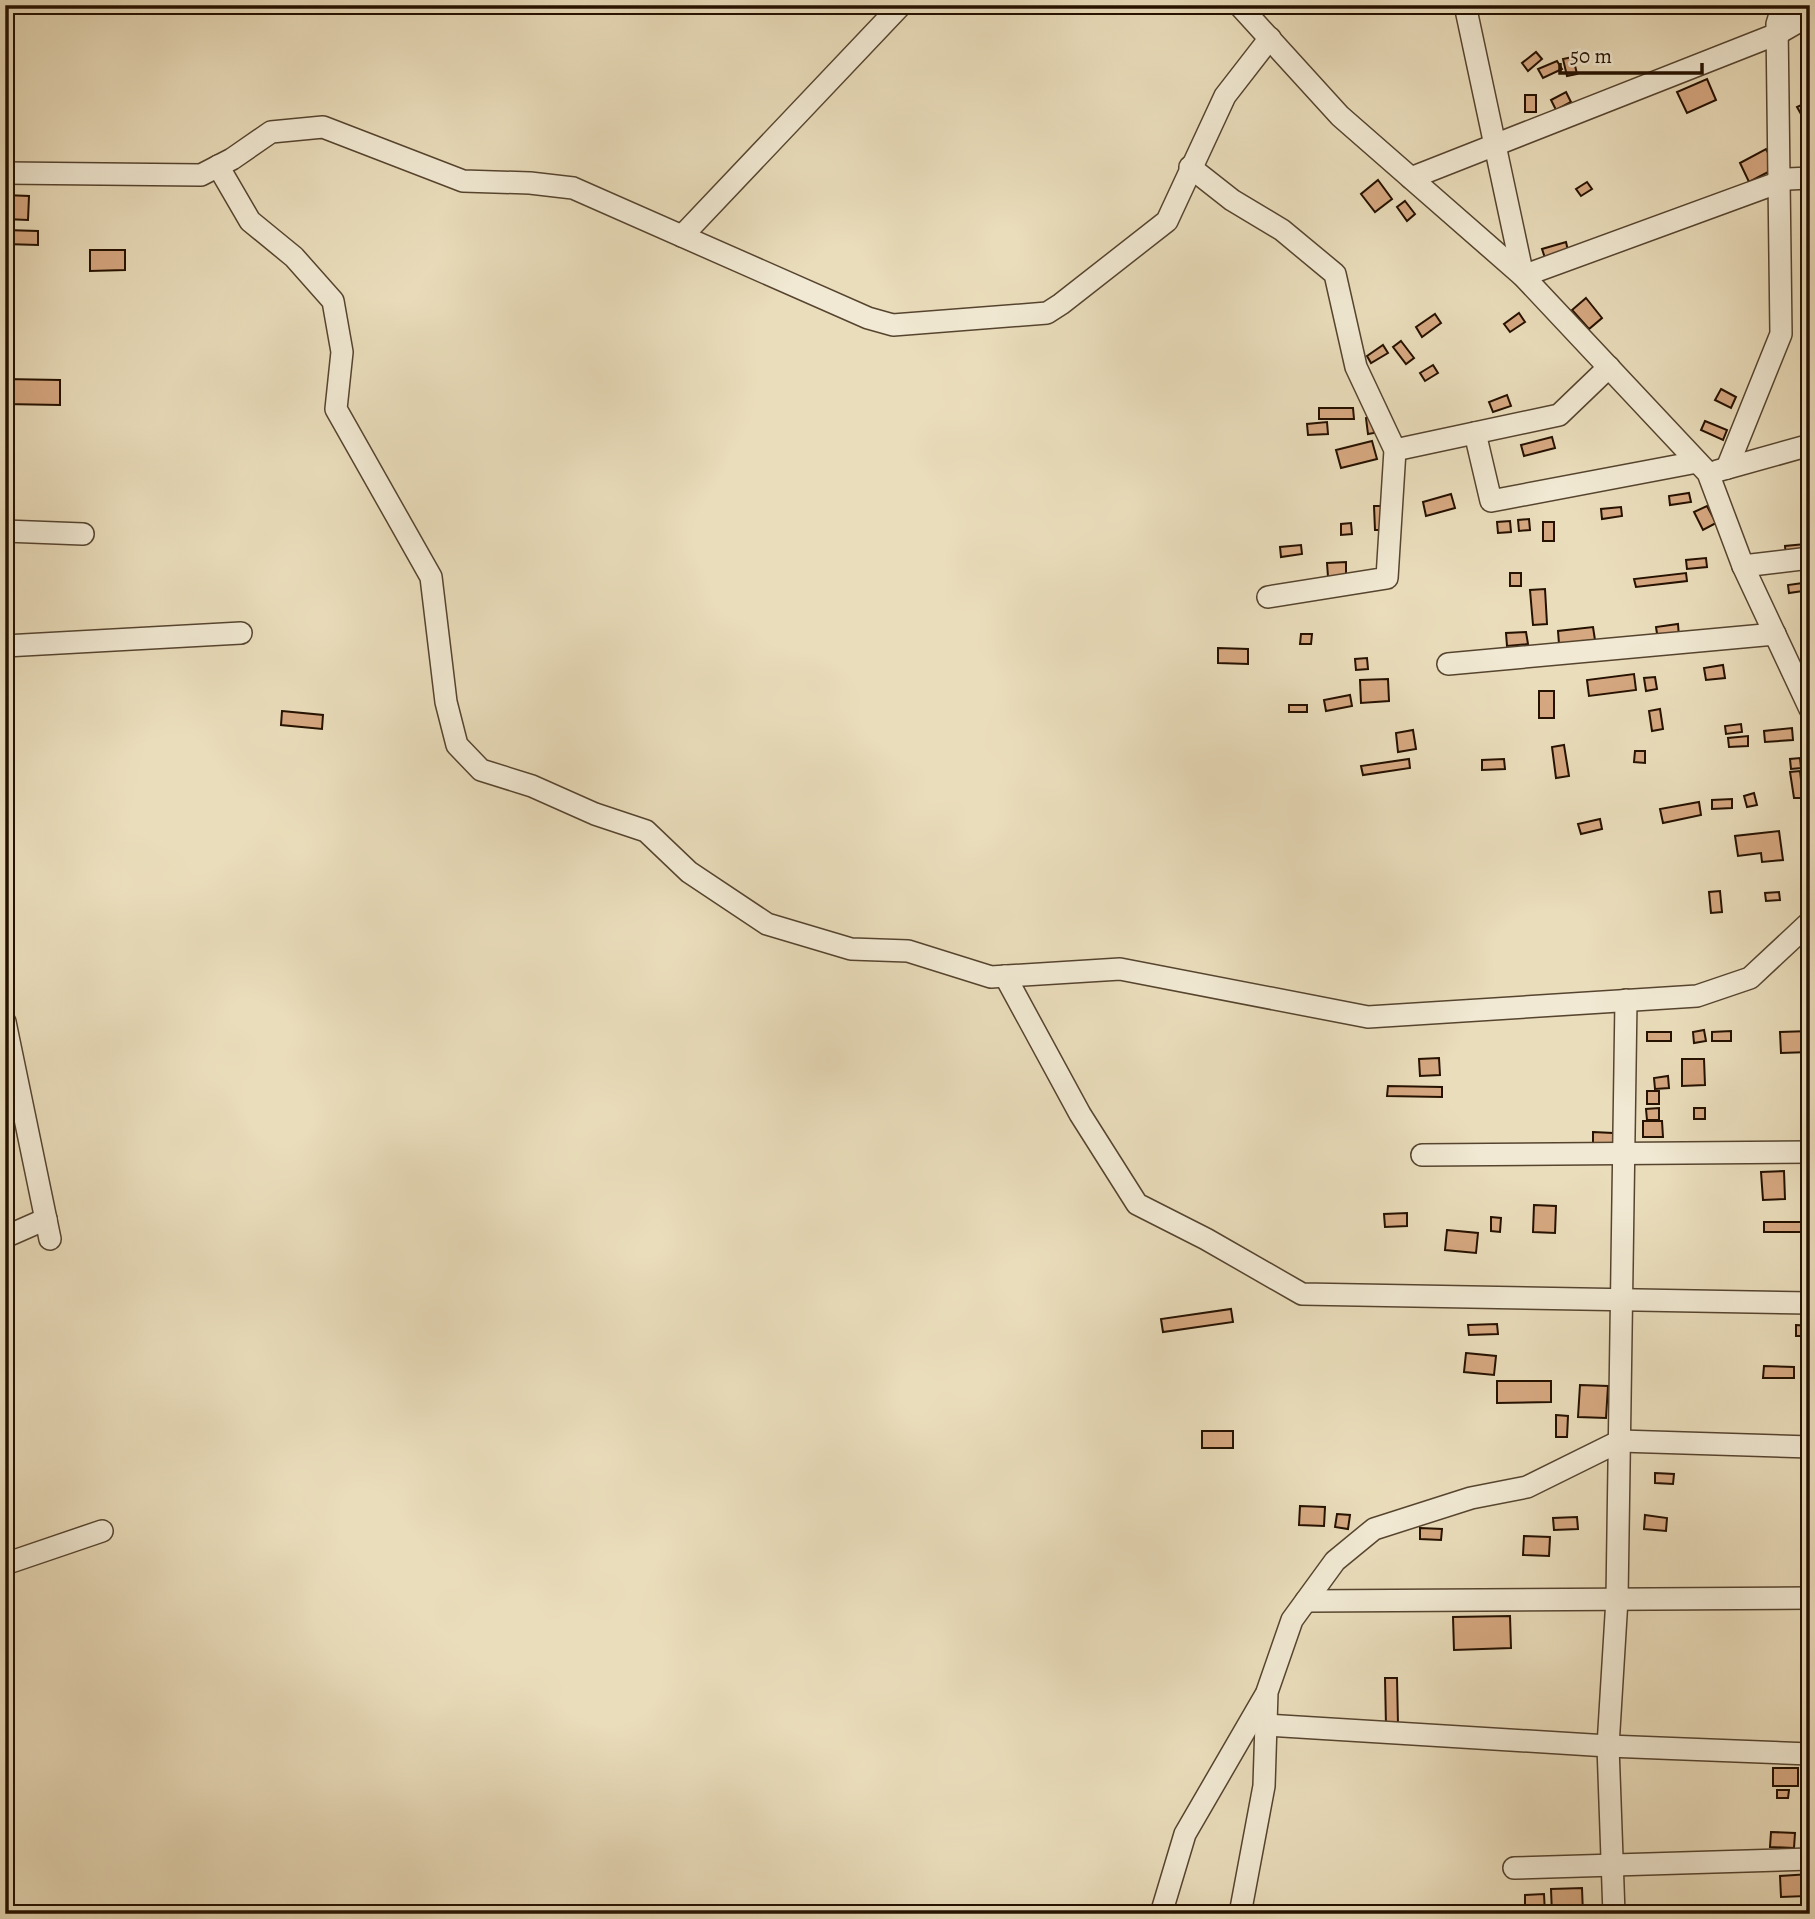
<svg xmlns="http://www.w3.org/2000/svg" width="1815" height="1919" font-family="Alegreya,serif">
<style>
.building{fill:#d6a881;stroke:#251100;stroke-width:2}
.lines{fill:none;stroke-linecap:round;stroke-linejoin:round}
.minor-casing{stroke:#56442f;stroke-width:24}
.minor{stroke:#f1e9d3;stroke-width:21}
</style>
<rect width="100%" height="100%" fill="#eaddbb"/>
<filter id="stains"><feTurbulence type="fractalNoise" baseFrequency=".00286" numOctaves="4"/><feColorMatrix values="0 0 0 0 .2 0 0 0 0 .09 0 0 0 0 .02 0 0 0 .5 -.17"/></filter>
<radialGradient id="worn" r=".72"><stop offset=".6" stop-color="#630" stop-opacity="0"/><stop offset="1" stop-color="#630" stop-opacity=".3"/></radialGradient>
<g class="building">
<polygon points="1536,52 1542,59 1528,71 1522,63"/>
<polygon points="1573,57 1577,74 1567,76 1563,59"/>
<polygon points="1557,61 1562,69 1543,78 1538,69"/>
<polygon points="1707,79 1716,100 1687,113 1677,92"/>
<polygon points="1566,92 1571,102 1556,110 1551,100"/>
<rect x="1525" y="95" width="11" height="17"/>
<polygon points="1810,101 1810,112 1802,116 1797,107"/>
<polygon points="1766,149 1776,168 1749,182 1740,163"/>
<polygon points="1378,180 1392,199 1375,212 1361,194"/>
<polygon points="1587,182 1592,189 1581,196 1576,189"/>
<polygon points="5,195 29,196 28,220 5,219"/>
<polygon points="1405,201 1415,214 1407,221 1397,207"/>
<polygon points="5,230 38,231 38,245 5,244"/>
<polygon points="1566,242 1569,255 1546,261 1542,249"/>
<polygon points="90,250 125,250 125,270 90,271"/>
<polygon points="1586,298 1602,318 1589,329 1572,310"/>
<polygon points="1519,313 1525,322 1510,332 1504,324"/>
<polygon points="1435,314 1441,323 1422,337 1416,327"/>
<polygon points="1401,341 1414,358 1406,364 1393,347"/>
<polygon points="1383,345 1388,353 1371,363 1367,356"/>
<polygon points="1433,365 1438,373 1425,381 1420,373"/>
<polygon points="5,379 60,380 60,405 5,404"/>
<polygon points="1721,389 1736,397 1731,408 1715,400"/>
<polygon points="1507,395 1511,406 1493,412 1489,402"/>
<polygon points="1319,408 1353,408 1354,419 1319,419"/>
<polygon points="1373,417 1374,433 1368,434 1366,418"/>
<polygon points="1705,421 1727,430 1723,440 1701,430"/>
<polygon points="1327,422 1328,434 1308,435 1307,424"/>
<polygon points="1552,437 1555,448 1524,456 1521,445"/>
<polygon points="1372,441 1377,459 1341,468 1336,450"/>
<polygon points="1689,493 1691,502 1670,505 1669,496"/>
<polygon points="1451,494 1455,508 1426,516 1423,502"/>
<polygon points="1374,506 1384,506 1385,530 1375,530"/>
<polygon points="1707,506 1716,523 1703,530 1694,512"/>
<polygon points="1621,507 1622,516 1602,519 1601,509"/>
<polygon points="1529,519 1530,530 1519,531 1518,520"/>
<polygon points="1510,521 1511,532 1498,533 1497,522"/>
<rect x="1543" y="522" width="11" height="19"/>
<polygon points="1351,523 1352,534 1341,535 1341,524"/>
<polygon points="1805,544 1806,554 1786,556 1785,546"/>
<polygon points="1301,545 1302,554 1281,557 1280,547"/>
<polygon points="1706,558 1707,567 1687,569 1686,560"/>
<polygon points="1346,562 1346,576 1328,577 1327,563"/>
<rect x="1510" y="573" width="11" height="13"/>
<polygon points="1686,573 1687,581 1636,587 1634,579"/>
<polygon points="1810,582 1810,590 1789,593 1788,585"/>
<polygon points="1545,589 1547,624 1533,625 1530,590"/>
<polygon points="1678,624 1679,637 1658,640 1656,627"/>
<polygon points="1593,627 1595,640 1559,644 1558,631"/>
<polygon points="1526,632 1528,644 1507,646 1506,633"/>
<polygon points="1301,634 1312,634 1311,644 1300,644"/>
<polygon points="1218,648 1248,649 1248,664 1218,663"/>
<polygon points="1367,658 1368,669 1356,670 1355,659"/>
<polygon points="1723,665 1725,678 1706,680 1704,668"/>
<polygon points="1634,674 1636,690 1589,696 1587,680"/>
<polygon points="1655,677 1657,689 1646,691 1644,678"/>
<polygon points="1388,679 1389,701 1361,703 1360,680"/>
<rect x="1539" y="691" width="15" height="27"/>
<polygon points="1350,695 1352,706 1326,711 1324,700"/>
<rect x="1289" y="705" width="18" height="7"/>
<polygon points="1660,709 1663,729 1652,731 1649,711"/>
<polygon points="282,711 323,715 322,729 281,725"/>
<polygon points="1741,724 1742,732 1726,734 1725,726"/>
<polygon points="1792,728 1793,740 1765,742 1764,731"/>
<polygon points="1413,730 1416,749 1398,752 1396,733"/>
<polygon points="1748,736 1748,746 1729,747 1728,738"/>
<polygon points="1564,745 1569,776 1556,778 1552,747"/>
<polygon points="1635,751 1645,751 1645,763 1634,762"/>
<polygon points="1800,758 1801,768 1791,769 1790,759"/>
<polygon points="1409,759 1410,768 1363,775 1361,766"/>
<polygon points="1504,759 1505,769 1482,770 1482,760"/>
<polygon points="1800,771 1803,798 1794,798 1790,772"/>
<polygon points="1754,793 1757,805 1747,807 1744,796"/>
<polygon points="1732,799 1732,808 1712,809 1712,800"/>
<polygon points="1699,802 1701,815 1663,823 1660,809"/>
<polygon points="1600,819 1602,829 1581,834 1578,824"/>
<polygon points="1779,831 1783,860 1762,862 1761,853 1738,856 1735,836"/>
<polygon points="1720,891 1722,912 1711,913 1709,892"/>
<polygon points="1779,892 1780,900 1766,901 1765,893"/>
<polygon points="1704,1030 1706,1041 1694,1043 1693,1032"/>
<polygon points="1731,1031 1731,1041 1712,1041 1712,1032"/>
<polygon points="1810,1031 1810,1052 1781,1053 1780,1032"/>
<rect x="1647" y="1032" width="24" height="9"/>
<polygon points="1439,1058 1440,1075 1420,1076 1419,1059"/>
<polygon points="1682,1059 1704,1059 1705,1085 1682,1086"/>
<polygon points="1668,1076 1669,1088 1655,1089 1654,1078"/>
<polygon points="1388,1086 1442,1087 1442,1097 1387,1096"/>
<rect x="1647" y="1091" width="12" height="13"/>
<polygon points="1659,1108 1659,1120 1647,1120 1646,1109"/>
<rect x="1694" y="1108" width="11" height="11"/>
<polygon points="1643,1121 1662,1121 1663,1137 1643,1137"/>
<polygon points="1593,1132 1613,1133 1613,1144 1593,1143"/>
<polygon points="1784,1171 1785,1199 1763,1200 1761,1172"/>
<polygon points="1534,1205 1556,1206 1555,1233 1533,1232"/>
<polygon points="1407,1213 1407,1226 1385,1227 1384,1214"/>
<polygon points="1491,1217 1501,1218 1500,1232 1491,1231"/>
<rect x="1764" y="1222" width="38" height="10"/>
<polygon points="1447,1230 1478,1233 1476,1253 1445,1250"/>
<polygon points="1231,1309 1233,1322 1163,1332 1161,1319"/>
<polygon points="1497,1324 1498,1334 1469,1335 1468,1325"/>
<polygon points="1796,1325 1810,1326 1810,1336 1796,1336"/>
<polygon points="1466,1353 1496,1356 1494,1375 1464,1372"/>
<rect x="1801" y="1360" width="9" height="22"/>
<polygon points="1764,1366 1794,1367 1794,1378 1763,1378"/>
<polygon points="1497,1381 1551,1381 1551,1402 1497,1403"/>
<polygon points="1580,1385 1608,1386 1606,1418 1578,1417"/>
<polygon points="1556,1415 1568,1416 1567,1437 1556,1437"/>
<rect x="1202" y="1431" width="31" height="17"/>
<polygon points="1655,1473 1674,1474 1673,1484 1655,1483"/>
<polygon points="1300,1506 1325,1507 1324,1526 1299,1525"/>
<polygon points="1337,1514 1350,1515 1348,1529 1335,1527"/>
<polygon points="1645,1515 1667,1518 1666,1531 1644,1529"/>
<polygon points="1577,1517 1578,1529 1554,1530 1553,1518"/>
<polygon points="1420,1528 1442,1529 1441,1540 1420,1539"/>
<polygon points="1524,1536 1550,1537 1549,1556 1523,1555"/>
<polygon points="1510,1616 1511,1648 1454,1650 1453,1617"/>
<polygon points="1385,1678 1397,1678 1398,1725 1386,1726"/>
<rect x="1773" y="1768" width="25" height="18"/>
<polygon points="1777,1790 1789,1790 1788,1798 1777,1798"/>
<polygon points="1771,1832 1795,1833 1794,1848 1770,1847"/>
<polygon points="1810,1874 1810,1905 1807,1905 1806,1896 1781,1897 1780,1876"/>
<polygon points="1582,1888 1583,1914 1552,1914 1551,1889"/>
<polygon points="1544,1894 1545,1914 1525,1914 1525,1895"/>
</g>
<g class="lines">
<defs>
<g id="minor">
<polyline points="1239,5 1340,116 1523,276 1708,473 1743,566 1810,709"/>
<polyline points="1465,5 1523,276 1788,179 1810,178"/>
<polyline points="218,166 250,221 294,257 333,301 342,352 336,409 431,577 446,702 457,745 481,770 532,786 595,814 646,831 689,872 767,924 851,949 908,951 991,977 1120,969 1368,1017 1697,996 1750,978 1810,922"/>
<polyline points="1190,167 1232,200 1282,230 1335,274 1356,367 1395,450 1387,578 1268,597"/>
<polyline points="5,173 201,175 232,159 271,132 323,127 463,181 530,183 573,188 868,318 893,325 1047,313 1061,304 1167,221 1225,96 1270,38"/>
<polyline points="1411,178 1777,34 1810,15"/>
<polyline points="682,236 901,5"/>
<polyline points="1475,433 1491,501 1697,462"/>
<polyline points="1395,450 1559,415 1609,367"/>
<polyline points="1727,468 1781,334 1777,24 1783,5"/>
<polyline points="1717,471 1810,445"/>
<polyline points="5,531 83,534"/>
<polyline points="1743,566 1810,558"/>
<polyline points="5,646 241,633"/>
<polyline points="1448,664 1775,634"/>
<polyline points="1005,976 1080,1114 1137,1204 1206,1239 1302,1294 1810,1303"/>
<polyline points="5,1022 50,1239"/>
<polyline points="1422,1155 1810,1152"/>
<polyline points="5,1237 46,1219"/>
<polyline points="5,1564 102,1531"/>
<polyline points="1306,1601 1810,1598"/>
<polyline points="1266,1725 1608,1746 1810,1754"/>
<polyline points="1514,1868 1810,1859"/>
<polyline points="1161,1914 1185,1834 1265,1696"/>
<polyline points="1240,1914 1264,1786 1267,1692 1292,1620 1335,1561 1374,1529 1471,1498 1527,1487 1620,1441 1810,1447"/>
<polyline points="1614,1914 1608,1746 1617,1599 1626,1000"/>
</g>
</defs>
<use href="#minor" class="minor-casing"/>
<use href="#minor" class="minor"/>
</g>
<rect width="1815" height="1919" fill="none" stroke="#eaddbb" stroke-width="28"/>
<rect x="7" y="7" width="1801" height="1905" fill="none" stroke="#251100" stroke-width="3.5"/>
<rect x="14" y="14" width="1787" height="1891" fill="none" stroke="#251100" stroke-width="2"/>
<path d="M1560 63v10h142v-10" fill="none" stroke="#251100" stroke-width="3.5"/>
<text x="1570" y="63" font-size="21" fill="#251100" stroke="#f1e9d3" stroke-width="5" paint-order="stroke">50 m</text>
<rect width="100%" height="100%" filter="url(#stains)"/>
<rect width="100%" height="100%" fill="url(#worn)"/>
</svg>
